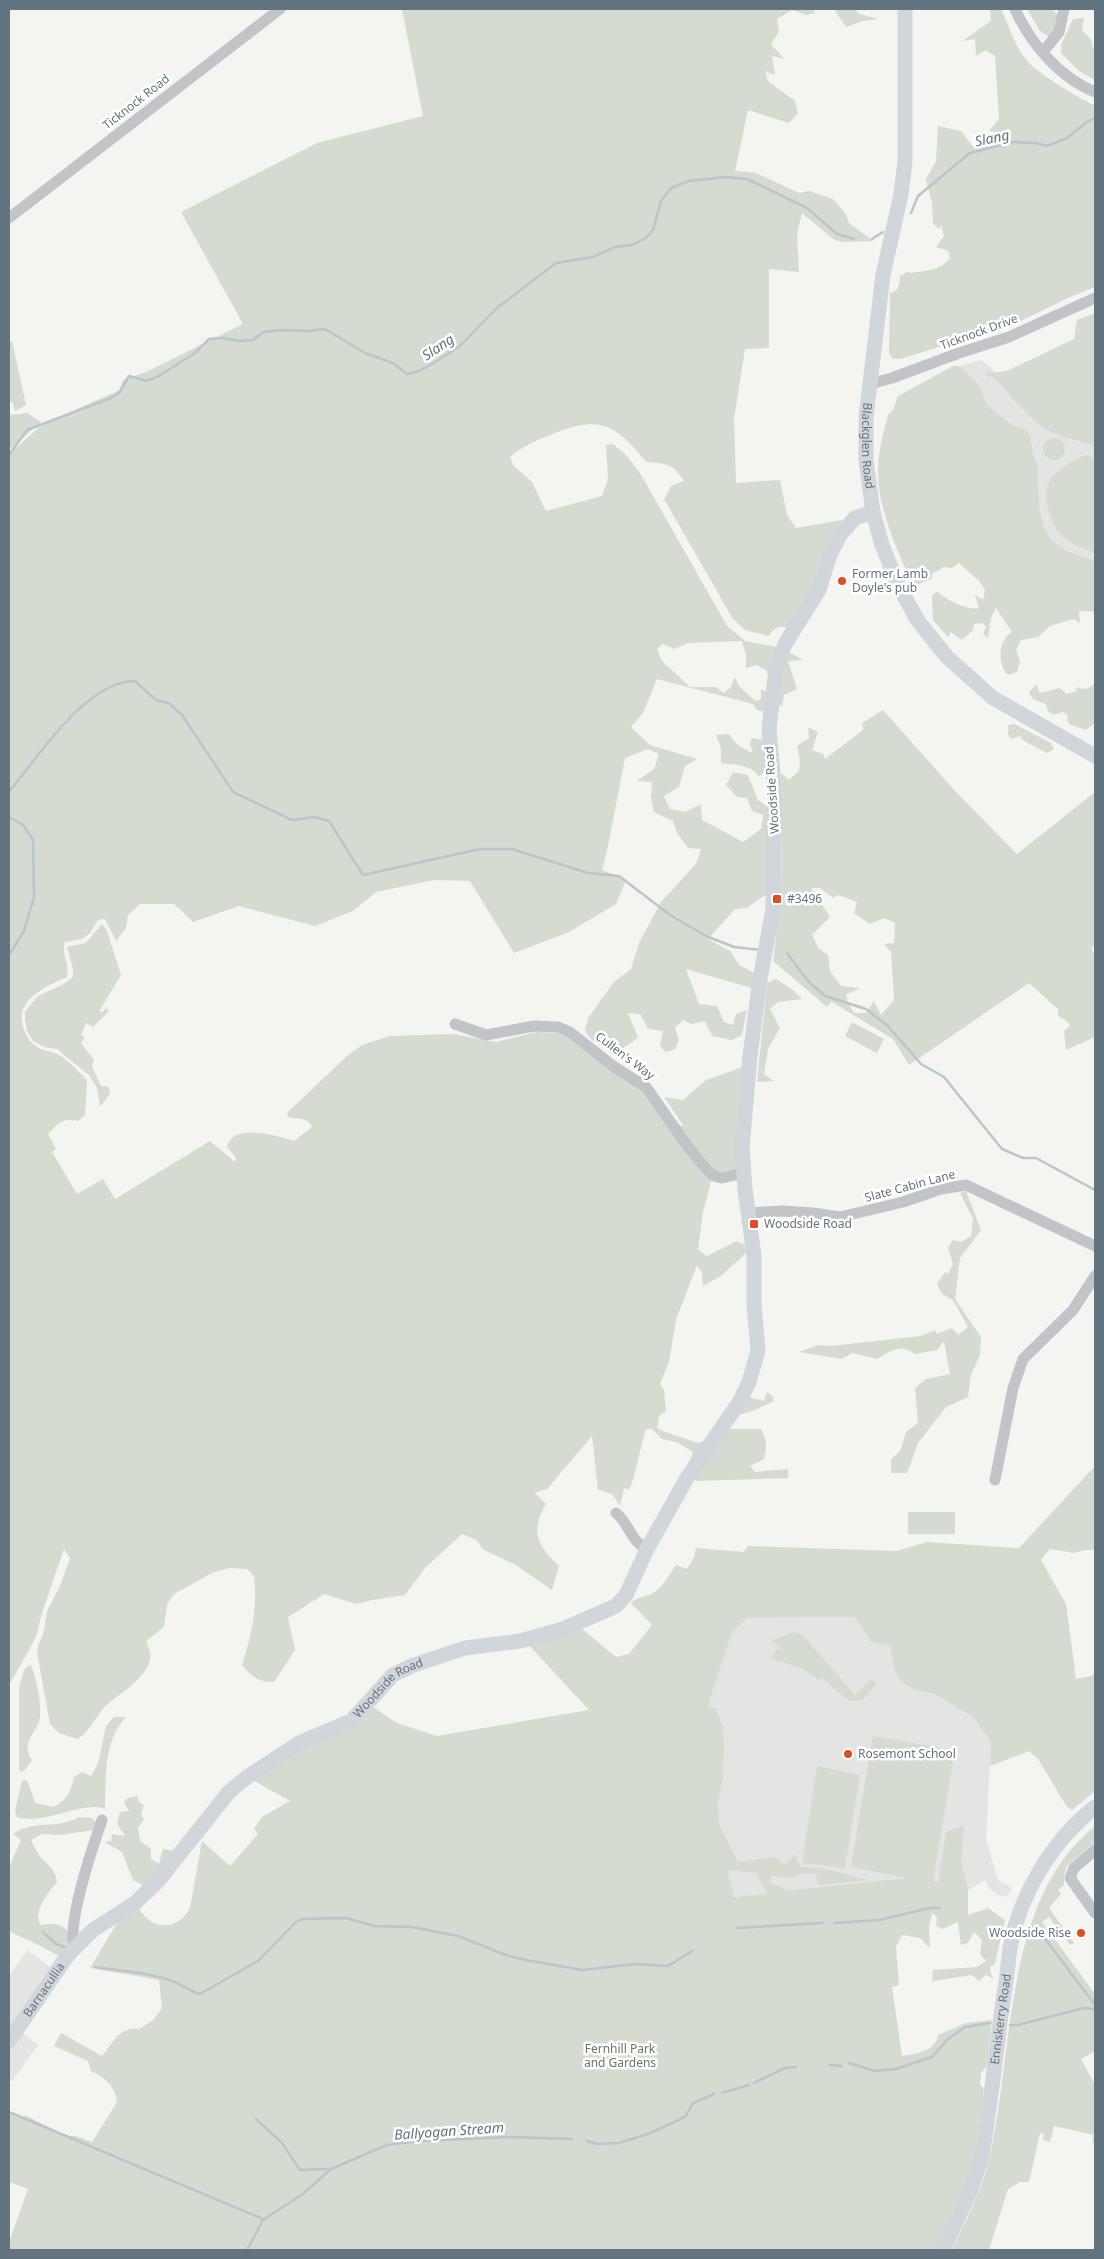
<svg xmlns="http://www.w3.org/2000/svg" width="1104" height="2259" font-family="'Noto Sans',sans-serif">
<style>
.built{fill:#e4e5e3}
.green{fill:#d5dbd1;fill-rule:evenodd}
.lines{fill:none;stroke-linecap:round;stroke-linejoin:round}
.stream{stroke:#bac6cb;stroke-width:2.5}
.street{stroke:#c1c5c8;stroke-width:11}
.secondary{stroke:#d1d6da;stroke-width:15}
.poi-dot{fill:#e04d23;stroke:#fff;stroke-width:2}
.labels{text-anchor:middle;stroke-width:5;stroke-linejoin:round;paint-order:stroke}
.street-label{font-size:12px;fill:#637481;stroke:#fff}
.poi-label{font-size:12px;fill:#637481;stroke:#fff;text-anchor:start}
.park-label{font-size:12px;fill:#667862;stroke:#fff}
.water-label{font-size:14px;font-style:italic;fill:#5f767f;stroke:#fff}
</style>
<rect width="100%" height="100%" fill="#f4f4f0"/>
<g class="built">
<polygon points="982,360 1046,420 1095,441 1095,561 1065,550 1053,540 1044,527 1039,507 1038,466 1034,456 1032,442 1025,429 1012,425 987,405 979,384 959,366"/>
<polygon points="855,1617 871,1642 890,1646 895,1673 915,1690 934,1694 973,1717 991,1742 986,1839 998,1880 1012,1888 1006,1897 998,1895 989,1888 985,1880 967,1891 938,1882 734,1897 726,1870 703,1741 712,1693 732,1633 749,1618"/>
<polygon points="27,1950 53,1969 9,2034 9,1976"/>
<polygon points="20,2031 38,2045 12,2081 9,2080 9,2047"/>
</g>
<g class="green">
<path d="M402 9H813L815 13 806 15 792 10 777 19 779 32 771 44 784 59 772 56 775 75 765 71 768 81 795 101 798 113 789 123 748 110 735 171 756 173 799 193 809 191 833 199 845 213 849 223 873 241 841 242 833 239 802 213 797 235 799 272 769 269V348L745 349 734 419 736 483 780 480 787 515 796 528 842 520 828 548 820 580 789 629C779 625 774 627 769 636L745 630 733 619 664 499 671 486 684 481C673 464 666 463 646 462 615 422 597 415 550 435 535 441 523 446 510 457L513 465 532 482 546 511 602 496 608 479 606 445 613 444 627 456 640 473 727 626 745 641 777 647 771 683 766 670 757 665 746 668V655L742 641 688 643 674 649 663 644 657 649 662 661 690 687H716L724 693 731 687 735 677 739 686 755 701 761 699V689L769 693 767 712 757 710 753 704 657 679 643 713 631 727 650 745 697 759 685 766 679 787 664 796 670 809 685 812 701 804 702 820 743 842 761 829 763 815 752 811 747 798 737 797 726 785 733 772 748 775 758 800 772 810 768 893 747 908 735 909 708 939 730 951 739 965 758 975 755 989 686 969 699 1004 717 1006 724 1022 733 1025 736 1014 747 1010 742 1035 732 1040 712 1036 705 1021 692 1024 683 1020 675 1028 679 1040 675 1049 666 1052 660 1046 663 1031 648 1029 640 1014 628 1013 638 1038 613 1055 590 1038 585 1030 588 1018 614 982 631 969 639 943 661 902 696 864 701 849 688 848 677 833 673 821 654 812 651 797 652 782 637 781 654 769 659 754 648 749 625 758 607 851 602 870 626 880 616 904 569 932 514 953 470 881 434 880 376 892 353 911 315 926 239 906 193 922 174 904H140L128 915 126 928 116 941 105 919 98 920 90 933 82 939 65 942C61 953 70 965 67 977 47 986 18 998 22 1023 24 1031 27 1038 33 1044 41 1052 52 1050 61 1056 70 1062 79 1072 87 1080L85 1115 78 1121C61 1118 60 1122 48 1134L56 1149 52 1152 77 1194 103 1179 115 1199 210 1141 235 1162 236 1158 227 1147C232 1122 278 1136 294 1141L312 1127C308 1116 297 1120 288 1117L287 1113 348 1055 362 1045 390 1036 453 1034 496 1042 537 1032 558 1033 566 1035 641 1088 712 1178 703 1212 698 1250 707 1256 737 1241 745 1245 746 1253 721 1276 703 1286 702 1273 697 1265 676 1320 669 1362 660 1384 664 1390 666 1411 659 1416 657 1428C660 1431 690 1440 698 1443L706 1440 689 1463 693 1452 677 1442 662 1439 652 1429H646C639 1450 638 1469 629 1490L624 1488 620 1506 612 1494 598 1490 592 1436 547 1489 535 1493 546 1504C530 1531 537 1546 559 1566L552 1590 516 1565 484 1550 476 1540 462 1534 425 1568 405 1595 372 1600 356 1604 324 1594 288 1617 295 1650 274 1682C259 1683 251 1676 242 1665 251 1637 258 1606 254 1576L247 1569 230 1568 214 1572 174 1594 167 1605 164 1627 146 1641C149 1648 152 1656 149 1663 141 1684 116 1694 102 1710 94 1720 88 1734 77 1739L59 1733 50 1724 38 1658 37 1649 44 1631 47 1611 60 1586 70 1558 64 1549 42 1613 36 1637 11 1682H9V454L43 424 120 390 123 380 146 372 243 324 181 212 317 143 423 116Z"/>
<polygon points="834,9 855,9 859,14 879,19 863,21 846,27"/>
<path d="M990 9H1001C1009 26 1016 50 1030 64 1039 73 1083 102 1095 105V287L1070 297 1004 329 979 334 901 359H893L889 354 890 293C900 291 899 284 900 276L909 271V273C924 271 941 271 950 258L948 251 936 247 944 236 941 225 939 229 933 223 932 203 926 179 936 161 938 126 961 131 973 147 986 143 999 133 989 131 999 119 995 56 986 50 976 56 975 39 962 41 991 21Z"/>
<polygon points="1027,9 1053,9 1060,19 1051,38 1040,31"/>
<polygon points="1084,18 1082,30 1091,40 1093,48 1095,47 1095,80 1079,71 1061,53 1061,45 1073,19"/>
<path d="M1095 313V446C1082 442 1051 434 1041 426 1022 412 1009 392 992 376L988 377 985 373 1007 371 1074 339 1077 320Z"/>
<polygon points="12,341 26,405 15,411 13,403 9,401 9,343"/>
<path d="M953 366H959L979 384 987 405 1012 425 1025 429 1030 435 1034 456 1038 466 1039 507 1044 527 1052 540 1065 550 1095 561V612L1079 611 1080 623 1073 619 1050 626 1038 637 1021 640 1016 650 1020 661 1017 672 1008 675C997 664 998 640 1012 632L996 608 991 618 988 638 983 634 986 627 983 623 974 624 973 630 962 640 951 632 948 637 933 620 932 596 937 591C944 599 968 611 979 608L975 595 983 600 985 590 979 581 959 563 952 568 944 567 932 574V579L913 586C897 549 877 509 878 468 878 451 884 431 888 415L893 410 898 396Z"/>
<polygon points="27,413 41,422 9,450 10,415"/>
<circle cx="1054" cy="449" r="11"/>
<path d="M1086 455 1095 459V553C1083 548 1071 545 1061 535 1051 526 1041 494 1049 482 1056 471 1074 458 1086 455Z"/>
<polygon points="789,652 803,660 788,661 797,689 784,695 782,707 778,703 783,665"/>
<path d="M1095 683V723L1086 730 1071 725 1067 721 1068 715 1063 712C1053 716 1048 715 1046 704L1033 699 1029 693 1036 684 1040 693 1060 688 1067 694 1077 691 1076 687C1084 690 1089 690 1095 683Z"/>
<path d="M883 710 956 792 1017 854 1095 792V946L1091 948 1095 956V1037L1066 1050 1064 1031 1070 1026 1067 1021 1058 1016V1009L1029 983 909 1065 893 1039 832 1002 827 1007 773 961 780 902 782 858 781 773 789 780 799 771 800 760 797 746 809 738 808 727 818 732 812 750 823 754 825 759 863 730 862 723ZM811 888H820L833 898 838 895 857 902 854 913 870 924 884 918 895 923 894 943 884 944 891 952 894 1000 881 1015 874 1001 866 1013H854L848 1003 846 995 860 988 841 986 830 971 828 955 819 949 812 935 830 917Z"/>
<polygon points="1014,724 1051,743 1054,749 1047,753 1024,741 1020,736 1011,739 1008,734 1008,725"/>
<path d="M729 734C735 744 742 748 753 753L750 744 752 738 766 740 769 767 759 777C751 764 735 765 721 763V748L716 735Z"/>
<polygon points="102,924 107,931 121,975 100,1010 101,1013 106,1008 109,1011 93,1027 86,1023 81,1035 85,1037 81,1043 94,1060 92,1067 101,1086 109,1087 110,1094 100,1107 97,1088 90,1076 57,1049 44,1047 33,1041 27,1031 25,1020 25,1012 38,996 64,984 73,977 73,969 67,947 86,943"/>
<polygon points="776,979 793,990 802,999 778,1002 770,1009 780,1028 768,1049 764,1074 774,1081 757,1082 767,983"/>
<polygon points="852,1022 884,1039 877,1053 845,1036"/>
<polygon points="743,1067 738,1169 733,1172 715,1173 706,1166 679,1126 683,1125 664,1097 683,1100 706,1080"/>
<path d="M966 1191 981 1230 960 1258 955 1299 981 1337 980 1355 971 1375 968 1397 946 1407 918 1443 907 1473H891V1459L900 1451 906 1432 918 1423 915 1388 926 1379 950 1374 944 1341 937 1350 915 1354C899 1343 892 1351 877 1359L852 1353 842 1359 799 1352 818 1345 831 1346 921 1336 935 1330 937 1334 952 1328 958 1335 968 1327 953 1300 942 1294 937 1284 945 1272 948 1274 953 1264 948 1248 953 1240 961 1242 971 1236 973 1219 960 1193Z"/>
<polygon points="767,1392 772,1396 774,1401 753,1411 734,1416 745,1396 764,1401"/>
<path d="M727 1429H761C767 1439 767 1447 764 1459L750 1466 755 1472 788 1469V1478L697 1481 691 1478Z"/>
<path d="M1095 1466V1550H1084L1074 1553 1050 1549 1041 1560 1066 1604 1076 1679 1091 1676 1095 1673V1791L1072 1810 1067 1807 1038 1759 1029 1751 990 1766 991 1742 973 1717 934 1694 915 1690 903 1683 895 1673 890 1646 871 1642 855 1617 748 1618 732 1633 712 1693 709 1707 715 1708 723 1727 724 1745 723 1779 718 1803 719 1824 738 1862 774 1857 785 1865 795 1854 801 1867C821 1866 848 1874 868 1880L818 1885 816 1874 802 1873 792 1878 771 1876 769 1883 785 1888V1891L908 1878 851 1867 873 1736 955 1750 933 1881 938 1882 946 1832 964 1826 961 1863 968 1888V1915L988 1908 1005 1920 995 1964 990 1967 991 1974 994 1979 986 1975 979 1981 972 1975 932 1981 933 1970 977 1967 986 1961 980 1954 982 1940 974 1932 968 1943 961 1945 958 1922 943 1929 936 1926 937 1918 934 1914H932L929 1927 930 1948 920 1938 902 1935 896 1947 899 1985 892 1987 902 2056C916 2054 936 2051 938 2035L966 2023 992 2020 987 2066 981 2073 980 2084 984 2089 975 2158 965 2187 935 2250H9V2242L28 2189 9 2182V2113L22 2119 25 2115 66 2136H76L92 2142 117 2102C116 2087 104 2077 91 2071L88 2061 54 2046 61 2033 102 2056C113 2044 117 2027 139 2029L153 2020 162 2008 159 1980 90 1968 117 1923 137 1907C141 1911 146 1919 152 1922 168 1930 183 1922 190 1908L202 1841 230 1866 258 1834 254 1829 262 1817 290 1801 251 1779 373 1707 397 1723 437 1736 589 1710 526 1642 581 1628 616 1657 629 1654 652 1625 631 1603C637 1596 646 1598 653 1593 663 1587 669 1575 676 1565L687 1569 694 1557 696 1548 744 1552 748 1546 897 1551 927 1542 1019 1548ZM727 1870 756 1873 767 1894 734 1897Z"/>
<rect x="908" y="1512" width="47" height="22"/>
<polygon points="794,1632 803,1635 855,1695 871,1680 877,1682 863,1700 849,1701 822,1678 818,1680 803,1669 771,1658 779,1647 771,1640"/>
<path d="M29 1665H31C37 1681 41 1700 40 1717 38 1733 19 1742 32 1760L24 1771 21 1772 19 1769V1688L24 1670Z"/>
<path d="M114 1717H126C103 1742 106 1778 105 1809 85 1800 43 1826 17 1817L15 1811 22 1781 26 1780 29 1785 35 1803 54 1807C67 1799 71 1792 74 1777L82 1772 91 1776 98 1764 106 1726Z"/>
<polygon points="817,1766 860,1775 845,1868 802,1863"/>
<polygon points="137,1796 139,1802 144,1805 141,1814 144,1819 138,1828 140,1841 151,1849 151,1859 159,1864 163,1849 178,1851 142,1888 142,1885 133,1880 122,1852 104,1842 111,1841 112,1834 125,1836 117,1824 120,1812 129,1811 124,1802 128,1798"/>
<path d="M79 1817 92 1818 98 1824 94 1830 60 1835 42 1834 31 1840C33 1844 36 1850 39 1855 46 1864 56 1869 57 1882 48 1893 32 1911 41 1925 53 1923 62 1923 69 1933L66 1951 58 1956C42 1945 25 1940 9 1931V1868L21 1840 13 1834C35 1819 56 1830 79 1817Z"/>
<path d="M1095 1826V1842L1067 1866 1064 1875V1885L1058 1890 1061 1894 1049 1908 1074 1943 1070 1945 1049 1917 1042 1922 1095 1994V2051L1081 2059 1095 2085V2143H1092L1094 2135 1054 2126 1050 2142 1043 2140 1044 2134 1040 2133 1029 2182H1020L1008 2189 989 2250H952C965 2222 981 2193 988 2163 1015 2056 1001 1901 1095 1826Z"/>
</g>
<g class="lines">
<g class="stream">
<polyline points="911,213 918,196 970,153 1012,142 1036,143 1047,146 1067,138 1087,122 1095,118"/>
<polyline points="872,239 883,232"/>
<polyline points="9,455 27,430 111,398 119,393 129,376 146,381 159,376 195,353 209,339 221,338 240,341 253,340 263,332 281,330 309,331 325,329 365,353 393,363 407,374 417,372 434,363 461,345 497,308 556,263 593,257 615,247 632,245 646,238 653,230 661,201 671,188 689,181 726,177 747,179 807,208 837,234 854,239"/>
<path d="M9 792C38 757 86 681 135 681L156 700 169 703 182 715 233 792 292 820 314 817 329 821 363 875 480 849H512L588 873 619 876 670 915 706 936 734 947 761 950"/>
<polyline points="9,817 23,825 33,840 34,897 24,931 9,955"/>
<polyline points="787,953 807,980 825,996 866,1009 888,1026 921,1064 944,1077 1002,1149 1023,1158 1036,1158 1095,1190"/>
<polyline points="834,1923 879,1920 930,1908 940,1908"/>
<polyline points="737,1928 823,1923"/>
<polyline points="43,1932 56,1944 68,1948"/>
<polyline points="1030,1932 1040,1932 1095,2005"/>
<path d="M95 1967C120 1971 148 1972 172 1981 182 1984 189 1991 200 1994L258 1961 296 1922 302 1919 346 1918 374 1926 412 1927 458 1936 506 1955 526 1960 582 1970 635 1964 668 1966 692 1951"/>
<polyline points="1010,2025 1018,2025 1084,2008 1095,2009"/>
<polyline points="849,2063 875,2071 896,2069 932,2057 947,2040 965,2027 990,2023"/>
<polyline points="830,2065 842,2066"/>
<polyline points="754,2083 785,2068 796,2067"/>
<polyline points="722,2093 749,2085"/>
<polyline points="9,2112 263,2219"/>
<polyline points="256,2119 282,2143 300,2170 330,2169"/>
<polyline points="587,2141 597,2144 619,2143 648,2134 685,2117 693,2103 714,2094"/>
<polyline points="247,2250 263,2220 304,2193 331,2169 387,2145 420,2141 511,2137 572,2139"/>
</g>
<g class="street">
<path d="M1015 9C1030 43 1060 78 1095 92"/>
<polyline points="1043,52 1059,32 1064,9"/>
<polyline points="9,218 280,9"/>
<polyline points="870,384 892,378 959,353 1009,337 1095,298"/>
<polyline points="455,1024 486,1035 534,1026 558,1027 570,1032 613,1066 646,1087 688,1147 708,1171 714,1176 722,1178 743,1173"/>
<polyline points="749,1213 783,1211 813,1213 840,1217 903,1202 941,1189 966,1185 1095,1246"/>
<polyline points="995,1480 1013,1388 1023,1359 1073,1310 1095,1276"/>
<path d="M616 1513C629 1523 631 1542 647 1549"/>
<polyline points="1095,1850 1074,1868 1070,1878 1095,1913"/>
<path d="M74 1949C67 1921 92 1849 102 1820"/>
</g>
<g class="secondary">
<path id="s1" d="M905 9V161L901 194 883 275 866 417V460L873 512 882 545 899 587 918 621 947 657 993 698 1095 756"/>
<path id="s2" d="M9 2041 68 1955 93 1930 135 1903 158 1881 229 1792 247 1777 299 1743 351 1721 393 1675 411 1666 465 1648 520 1641 563 1629 616 1606 626 1595 647 1549 687 1478 740 1401 749 1382 758 1351 754 1304V1256L745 1189 742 1148 750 1056 760 979 773 909 775 797 769 729 776 669 785 644 819 590 830 555 840 535 855 518 873 512"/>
<path id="s3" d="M943 2250 971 2190 981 2160C991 2105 996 2049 1004 1994 1007 1979 1008 1963 1010 1948 1020 1894 1052 1841 1095 1807"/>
</g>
</g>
<g class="poi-dot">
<circle cx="842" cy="581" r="5"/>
<rect x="772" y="894" width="10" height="10" rx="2.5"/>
<rect x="749" y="1219" width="10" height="10" rx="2.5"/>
<circle cx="848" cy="1754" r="5"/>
<circle cx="1081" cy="1933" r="5"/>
</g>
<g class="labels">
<g class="street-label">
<text transform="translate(136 102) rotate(-38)" y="4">Ticknock Road</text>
<text transform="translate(979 332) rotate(-20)" y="4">Ticknock Drive</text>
<text dy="4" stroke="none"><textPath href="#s1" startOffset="440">Blackglen Road</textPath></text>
<text transform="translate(772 790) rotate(-94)" y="4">Woodside Road</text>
<text transform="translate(625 1056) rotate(37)" y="4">Cullen's Way</text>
<text transform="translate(910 1186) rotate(-15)" y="4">Slate Cabin Lane</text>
<text dy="4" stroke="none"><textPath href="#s2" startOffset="528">Woodside Road</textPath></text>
<text dy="4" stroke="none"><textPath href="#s2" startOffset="62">Barnacullia</textPath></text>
<text dy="4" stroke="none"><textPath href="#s3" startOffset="240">Enniskerry Road</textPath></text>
</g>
<g class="poi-label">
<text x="852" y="578">Former Lamb<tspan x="852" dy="14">Doyle's pub</tspan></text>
<text x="787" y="903">#3496</text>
<text x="764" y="1228">Woodside Road</text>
<text x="858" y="1758">Rosemont School</text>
<text x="1071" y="1937" text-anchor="end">Woodside Rise</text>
</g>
<g class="park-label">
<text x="620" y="2053">Fernhill Park<tspan x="620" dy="14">and Gardens</tspan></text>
</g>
<g class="water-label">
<text transform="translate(992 138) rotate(-12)" y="5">Slang</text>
<text transform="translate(438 347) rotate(-34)" y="5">Slang</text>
<text transform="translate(449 2131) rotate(-4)" y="5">Ballyogan Stream</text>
</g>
</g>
<rect width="1104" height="2259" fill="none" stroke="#637481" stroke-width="20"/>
</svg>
